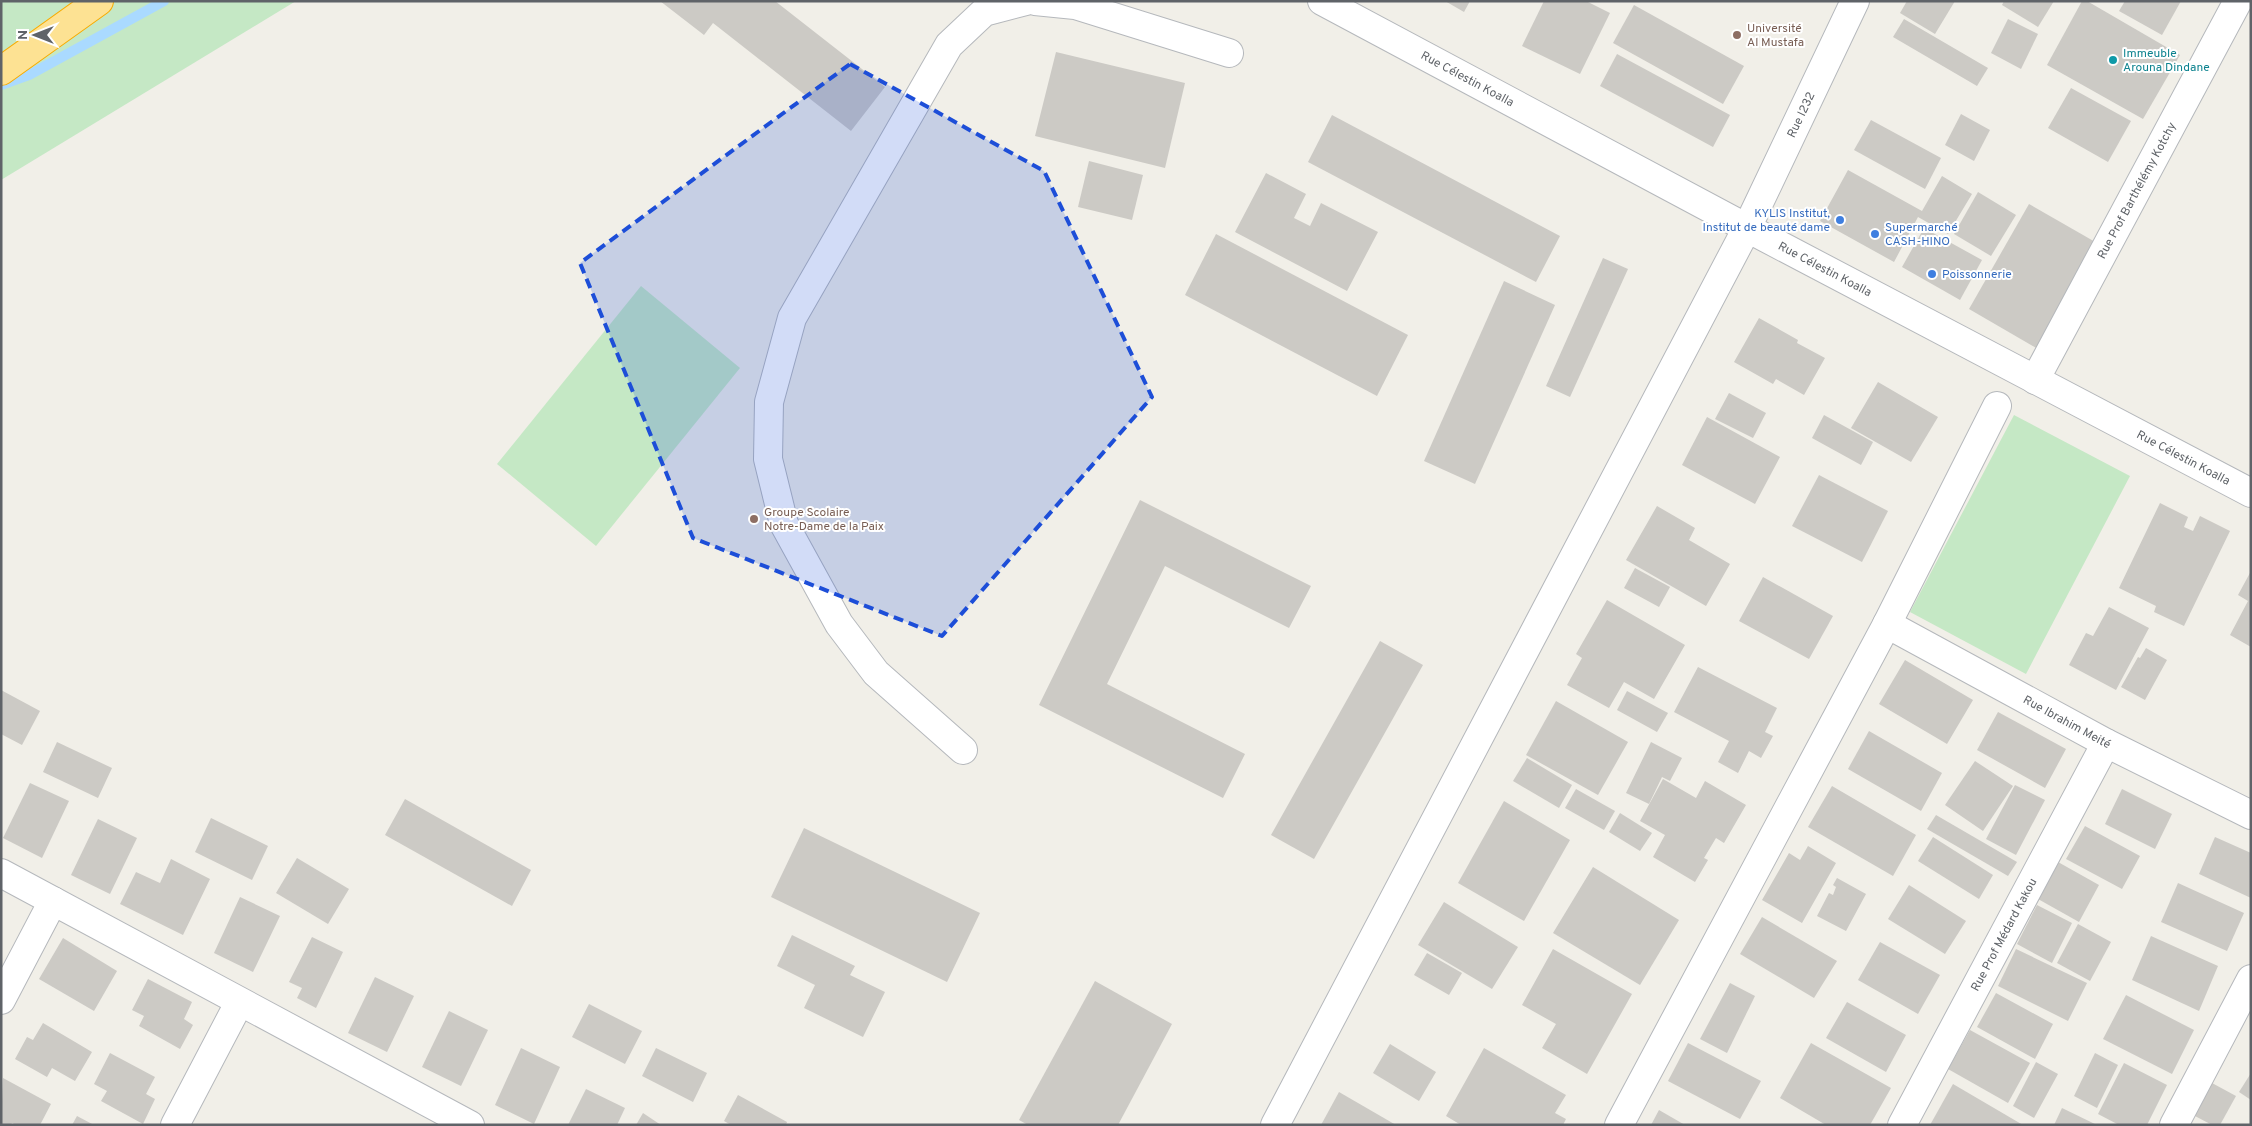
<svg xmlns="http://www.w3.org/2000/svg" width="2252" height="1126" font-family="Overpass,sans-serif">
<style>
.green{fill:#c5e8c5}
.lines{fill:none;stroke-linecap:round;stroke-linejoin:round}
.stream{stroke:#aadaff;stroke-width:10}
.building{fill:#cccac5}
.minor-casing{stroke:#b5b8bc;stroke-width:30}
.highway-casing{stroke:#f9ab00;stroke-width:30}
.minor{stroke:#fff;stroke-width:28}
.highway{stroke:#fde293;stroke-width:28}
.marked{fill:#1d4ed8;fill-opacity:0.2;stroke:#1d4ed8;stroke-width:4;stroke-dasharray:10 6;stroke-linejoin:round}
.education-dot{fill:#8d6e63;stroke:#fff;stroke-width:2}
.culture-dot{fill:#0f9aa8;stroke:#fff;stroke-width:2}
.shop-dot{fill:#3f7fe0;stroke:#fff;stroke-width:2}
.labels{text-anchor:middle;stroke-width:4;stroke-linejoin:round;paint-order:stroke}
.education-label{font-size:12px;fill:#785e54;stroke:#fff;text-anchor:start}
.culture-label{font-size:12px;fill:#0d838f;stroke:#fff;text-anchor:start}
.street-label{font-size:12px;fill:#5f6368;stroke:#fff}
.shop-label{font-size:12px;fill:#366cbe;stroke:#fff;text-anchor:start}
</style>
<rect width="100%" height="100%" fill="#f1efe8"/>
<g class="green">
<polygon points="1,1 296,1 1,180"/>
<polygon points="641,286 740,368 596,546 497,464"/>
<polygon points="2014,415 2130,476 2026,674 1910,612"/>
</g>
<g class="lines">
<polyline class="stream" points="1,85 29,75 164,1"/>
</g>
<g class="building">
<polygon points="660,1 775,1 885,87 851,131 713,23 704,35"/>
<polygon points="1445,1 1470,1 1464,12"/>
<polygon points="1544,1 1586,1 1610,13 1580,74 1522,46"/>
<polygon points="1907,1 1955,1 1935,34 1900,13"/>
<polygon points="2004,1 2054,1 2038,27 2002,5"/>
<polygon points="2082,1 2087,1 2180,55 2143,119 2047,65"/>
<polygon points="2125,1 2181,1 2162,35 2119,11"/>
<polygon points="1634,5 1744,66 1723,104 1613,43"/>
<polygon points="1904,19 1988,68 1977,86 1893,37"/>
<polygon points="2008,19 2038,34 2021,69 1991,53"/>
<polygon points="1056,52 1185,83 1165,168 1035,136"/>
<polygon points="1617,54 1730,115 1713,147 1600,86"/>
<polygon points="2071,88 2131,121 2108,162 2048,128"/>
<polygon points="1961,114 1990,130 1974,161 1945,145"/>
<polygon points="1332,115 1560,236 1536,282 1308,162"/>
<polygon points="1871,120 1941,158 1925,189 1854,150"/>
<polygon points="1089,161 1143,175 1132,220 1078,207"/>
<polygon points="1848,170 1922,211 1942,176 1972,194 1948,234 1918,217 1894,262 1820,221"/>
<polygon points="1266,173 1306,194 1294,218 1310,226 1321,203 1378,232 1347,291 1235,232"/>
<polygon points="1978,192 2016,215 1991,256 1954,234"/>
<polygon points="2029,204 2097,243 2038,349 1969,309"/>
<polygon points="1924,228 1982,260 1960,300 1902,267"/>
<polygon points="1216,234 1408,335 1377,396 1185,295"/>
<polygon points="1603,258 1628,269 1570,397 1546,386"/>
<polygon points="1504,281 1555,305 1475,484 1424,461"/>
<polygon points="1759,318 1798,340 1797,343 1825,358 1804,395 1776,379 1773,384 1734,362"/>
<polygon points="1878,382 1938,417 1911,462 1851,428"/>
<polygon points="1729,393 1766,413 1753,438 1715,419"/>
<polygon points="1824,415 1873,442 1861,465 1812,438"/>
<polygon points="1707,417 1780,457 1755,504 1682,465"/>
<polygon points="1819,475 1888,511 1862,562 1792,526"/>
<polygon points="1140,500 1311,586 1289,628 1165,566 1107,684 1245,754 1223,798 1039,705"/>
<polygon points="2160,503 2188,517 2184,527 2193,531 2200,516 2230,531 2184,626 2154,612 2156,606 2119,588"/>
<polygon points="1657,506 1695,528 1689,540 1730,564 1706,606 1626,560"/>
<polygon points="1635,568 1670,587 1659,607 1624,588"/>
<polygon points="2251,571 2251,647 2230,635 2248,601 2238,595"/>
<polygon points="1763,577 1833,616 1809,659 1739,621"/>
<polygon points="1607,600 1685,645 1654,699 1624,682 1609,708 1567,685 1582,658 1576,654"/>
<polygon points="2109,607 2149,628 2116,690 2069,665 2086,633 2093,636"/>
<polygon points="1380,641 1423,665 1314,859 1271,835"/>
<polygon points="2146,648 2167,660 2145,700 2121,687 2138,657 2140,658"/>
<polygon points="1905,660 1973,700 1947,744 1879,704"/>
<polygon points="1698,667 1777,708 1765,732 1773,736 1761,758 1749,751 1738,773 1718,762 1729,741 1674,712"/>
<polygon points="1,690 40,711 22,745 1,734"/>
<polygon points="1627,691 1668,713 1657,732 1617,710"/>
<polygon points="1556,701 1628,742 1598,795 1526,755"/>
<polygon points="1998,712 2066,749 2045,788 1977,750"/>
<polygon points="1869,731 1942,773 1921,811 1848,769"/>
<polygon points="57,742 112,768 98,798 43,772"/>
<polygon points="1651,742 1682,758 1670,781 1662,777 1649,804 1626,793"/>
<polygon points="1527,758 1572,785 1559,808 1513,781"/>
<polygon points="1975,761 2013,786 1983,831 1945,805"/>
<polygon points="1663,779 1696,798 1705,781 1746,805 1724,843 1716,838 1704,858 1708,860 1695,882 1653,857 1665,835 1640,821"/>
<polygon points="30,783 69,801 42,858 3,838"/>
<polygon points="2015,785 2045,800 2016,855 1986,839"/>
<polygon points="1832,786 1916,835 1893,876 1808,827"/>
<polygon points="1576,789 1615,811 1604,830 1565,808"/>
<polygon points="2122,789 2172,814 2155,849 2105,824"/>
<polygon points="405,799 531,870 512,906 385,835"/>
<polygon points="1504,801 1570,840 1524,921 1458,883"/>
<polygon points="1620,813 1652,833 1640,851 1609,832"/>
<polygon points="1936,815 2017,862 2008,876 1927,829"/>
<polygon points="211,818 268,846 252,880 195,852"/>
<polygon points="98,819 137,838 110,894 71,875"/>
<polygon points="2085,826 2140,856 2122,889 2066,859"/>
<polygon points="804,828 980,913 947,982 771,897"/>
<polygon points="1933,837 1993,875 1979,899 1918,861"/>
<polygon points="2215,837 2251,853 2251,898 2199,874"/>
<polygon points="1808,846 1836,863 1802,923 1762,900 1789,853 1800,860"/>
<polygon points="297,858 349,889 328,924 276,893"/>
<polygon points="171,859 210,879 183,935 120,904 136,872 160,883"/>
<polygon points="2058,862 2099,885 2079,922 2038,899"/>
<polygon points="1593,867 1679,920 1640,985 1553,933"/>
<polygon points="1837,878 1866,894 1846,931 1817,916 1829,893 1833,895 1836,887 1833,885"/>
<polygon points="2178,883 2244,913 2227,951 2161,922"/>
<polygon points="1909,885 1966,921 1945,954 1888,919"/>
<polygon points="240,897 280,916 253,972 214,953"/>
<polygon points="1444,902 1518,947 1492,989 1418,945"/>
<polygon points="2037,905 2072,923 2052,963 2017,944"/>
<polygon points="1762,917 1837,961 1814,998 1740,954"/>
<polygon points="2078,924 2111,942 2090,981 2057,963"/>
<polygon points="792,935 855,966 850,975 885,992 863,1037 804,1008 815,985 777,966"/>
<polygon points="2151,936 2218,966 2199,1011 2132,980"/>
<polygon points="312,937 343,952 316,1008 297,998 302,988 289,982"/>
<polygon points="63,938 117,971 94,1011 39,979"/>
<polygon points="1880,942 1940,975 1918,1014 1858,980"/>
<polygon points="1553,949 1632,994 1587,1074 1542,1048 1556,1024 1522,1005"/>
<polygon points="2016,949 2087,983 2068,1021 1998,986"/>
<polygon points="1427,953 1462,973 1449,995 1414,975"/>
<polygon points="375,977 414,996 387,1052 348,1033"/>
<polygon points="148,979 192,1002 184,1019 193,1025 180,1049 139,1026 144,1016 132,1010"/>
<polygon points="1095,981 1172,1024 1118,1125 1028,1125 1019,1120"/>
<polygon points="1730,983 1755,996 1727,1053 1700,1039"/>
<polygon points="1996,993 2053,1024 2035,1059 1977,1027"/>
<polygon points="2126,995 2194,1030 2172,1074 2103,1039"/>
<polygon points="1847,1002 1906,1035 1886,1072 1826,1038"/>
<polygon points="589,1004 642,1031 625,1064 572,1037"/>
<polygon points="449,1011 488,1030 461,1086 422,1067"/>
<polygon points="43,1023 92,1052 75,1081 52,1068 47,1077 15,1059 27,1037 33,1040"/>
<polygon points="1970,1030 2030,1063 2008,1103 1948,1069"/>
<polygon points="1688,1043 1761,1081 1740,1119 1668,1081"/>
<polygon points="1811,1043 1891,1088 1870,1125 1826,1125 1780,1098"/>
<polygon points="1390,1044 1436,1072 1419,1101 1373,1073"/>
<polygon points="521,1048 560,1067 534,1124 495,1105"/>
<polygon points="656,1048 707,1073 693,1102 642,1076"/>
<polygon points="1484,1048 1566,1095 1555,1113 1566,1119 1563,1125 1461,1125 1446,1116"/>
<polygon points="110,1053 155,1077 146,1094 155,1099 143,1124 101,1101 107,1091 94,1084"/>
<polygon points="2095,1053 2118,1065 2097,1108 2074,1096"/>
<polygon points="2036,1062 2058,1074 2034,1118 2013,1106"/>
<polygon points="2124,1063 2167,1085 2147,1125 2119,1125 2098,1114"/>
<polygon points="2251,1073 2251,1100 2239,1092"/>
<polygon points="3,1078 51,1104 40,1125 16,1125 12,1123 11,1125 1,1125"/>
<polygon points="2212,1083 2236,1096 2220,1125 2212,1125 2195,1116"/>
<polygon points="1953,1084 2023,1125 1930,1125"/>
<polygon points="586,1089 625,1108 617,1125 568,1125"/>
<polygon points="1339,1092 1396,1125 1321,1125"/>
<polygon points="738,1095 787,1122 786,1125 731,1125 724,1121"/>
<polygon points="2062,1108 2097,1125 2054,1125"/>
<polygon points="1659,1110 1685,1125 1651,1125"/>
<polygon points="643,1113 661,1125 636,1125"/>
<polygon points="77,1116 94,1125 72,1125"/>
</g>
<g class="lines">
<defs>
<g id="minor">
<polyline points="1035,1 1075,5 1229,53"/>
<path id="s1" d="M1322 1 1747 228 2251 493"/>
<path id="s2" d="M2035 380 2238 1"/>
<path id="s3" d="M1887 624 2106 743 2251 815"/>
<polyline points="963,750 876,673 839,624 784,524 768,459 769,402 792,318 949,45 984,12 1026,1"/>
<polyline points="1,873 470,1125"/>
<polyline points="1,1000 53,901"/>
<polyline points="175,1125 239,1003"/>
<path id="s4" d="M1275 1125 1747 228 1855 1"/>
<polyline points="1619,1125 1887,624 1997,406"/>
<path id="s5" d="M1902 1125 2106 743"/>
<polyline points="2174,1125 2251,979"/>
</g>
<polyline id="highway" points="1,71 99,1"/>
</defs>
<use href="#minor" class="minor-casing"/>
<use href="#highway" class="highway-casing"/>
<use href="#minor" class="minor"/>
<use href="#highway" class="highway"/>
</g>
<path class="marked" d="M850 64 1044 171 1152 397 942 636 693 538 580 263Z"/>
<g class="education-dot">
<circle cx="1737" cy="35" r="5"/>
<circle cx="754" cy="519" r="5"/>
</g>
<circle class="culture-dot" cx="2113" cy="60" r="5"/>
<g class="shop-dot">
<circle cx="1840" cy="220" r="5"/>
<circle cx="1875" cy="234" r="5"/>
<circle cx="1932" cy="274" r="5"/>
</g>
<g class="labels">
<g class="education-label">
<text x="1747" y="32">Université<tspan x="1747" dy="14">Al Mustafa</tspan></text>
<text x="764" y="516">Groupe Scolaire<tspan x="764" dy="14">Notre-Dame de la Paix</tspan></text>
</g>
<g class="culture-label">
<text x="2123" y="57">Immeuble<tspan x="2123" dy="14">Arouna Dindane</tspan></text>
</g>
<g class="street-label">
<text dy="4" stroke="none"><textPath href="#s1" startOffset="165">Rue Célestin Koalla</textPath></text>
<text dy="4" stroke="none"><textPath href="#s4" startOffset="1139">Rue I232</textPath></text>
<text dy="4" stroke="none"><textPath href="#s2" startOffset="215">Rue Prof Barthélémy Kotchy</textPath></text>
<text dy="4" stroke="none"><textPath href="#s1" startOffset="570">Rue Célestin Koalla</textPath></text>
<text dy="4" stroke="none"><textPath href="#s1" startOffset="975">Rue Célestin Koalla</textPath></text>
<text dy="4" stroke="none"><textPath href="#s3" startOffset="205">Rue Ibrahim Meité</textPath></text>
<text dy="4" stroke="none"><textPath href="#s5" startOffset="216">Rue Prof Médard Kakou</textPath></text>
</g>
<g class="shop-label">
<text x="1830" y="217" text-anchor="end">KYLIS Institut,<tspan x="1830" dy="14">Institut de beauté dame</tspan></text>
<text x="1885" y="231">Supermarché<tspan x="1885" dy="14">CASH-HINO</tspan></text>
<text x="1942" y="278">Poissonnerie</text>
</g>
</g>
<rect width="2252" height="1126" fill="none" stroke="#5f6368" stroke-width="5"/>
<g transform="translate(35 35) rotate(270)" stroke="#ffffff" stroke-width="4" paint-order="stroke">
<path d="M0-4L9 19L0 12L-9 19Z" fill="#5f6368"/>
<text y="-8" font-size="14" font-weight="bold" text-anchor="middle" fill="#5f6368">N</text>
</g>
</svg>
